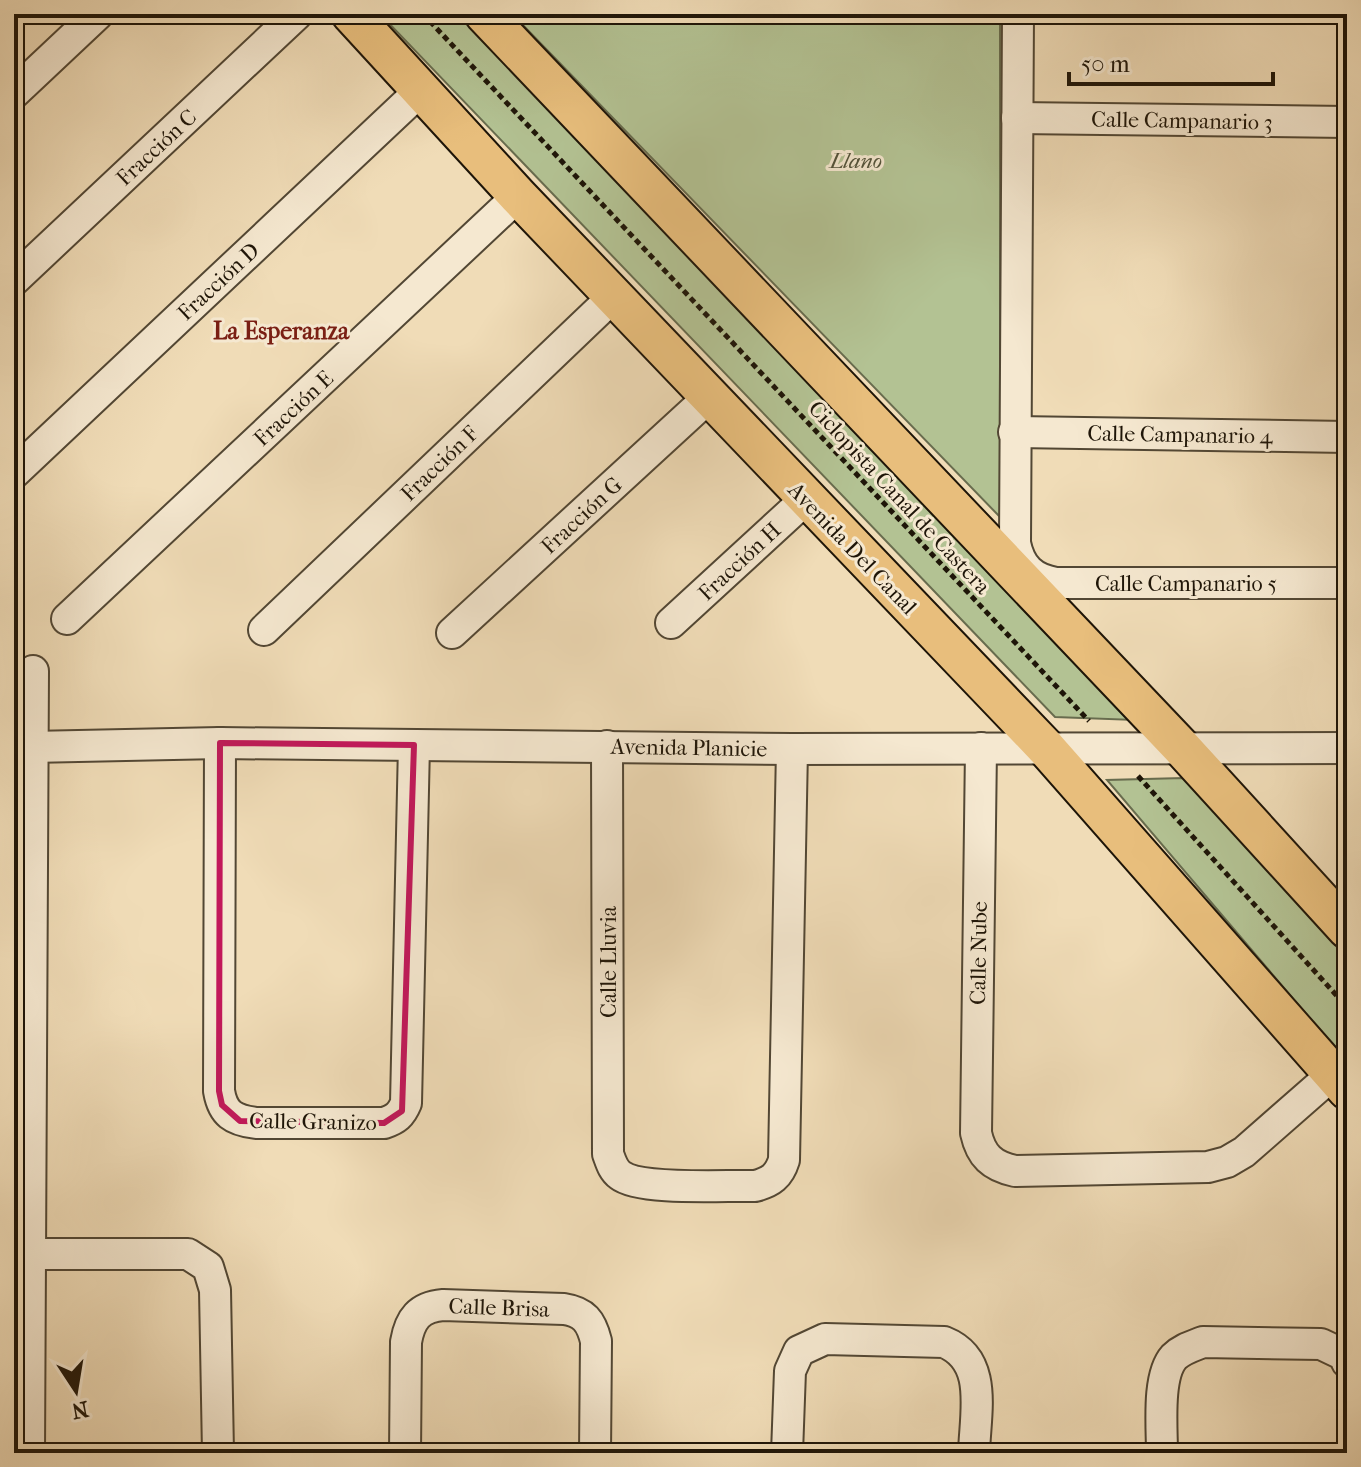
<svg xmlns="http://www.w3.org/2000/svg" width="1361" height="1467" font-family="'IM FELL French Canon',serif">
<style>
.green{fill:#b3c293;stroke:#686c4e;stroke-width:2}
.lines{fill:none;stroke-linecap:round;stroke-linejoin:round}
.minor-casing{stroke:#524734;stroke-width:34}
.major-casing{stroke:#1e1508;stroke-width:42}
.path{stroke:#1e1508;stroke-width:5;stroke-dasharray:6 4;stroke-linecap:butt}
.minor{stroke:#f5e8d0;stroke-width:30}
.major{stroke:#e8be7c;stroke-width:38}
.marked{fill:none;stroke:#c2185b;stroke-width:6;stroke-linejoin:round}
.labels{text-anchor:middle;stroke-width:6;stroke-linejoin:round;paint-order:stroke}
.street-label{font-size:22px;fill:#1e1508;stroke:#f5e8d0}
.park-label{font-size:22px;font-style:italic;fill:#525239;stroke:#f5e8d0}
.neighbourhood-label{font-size:24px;font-weight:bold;fill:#7a1f14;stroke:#f5e8d0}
</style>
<rect width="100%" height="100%" fill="#f0dcb7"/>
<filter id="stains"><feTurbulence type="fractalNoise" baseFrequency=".0025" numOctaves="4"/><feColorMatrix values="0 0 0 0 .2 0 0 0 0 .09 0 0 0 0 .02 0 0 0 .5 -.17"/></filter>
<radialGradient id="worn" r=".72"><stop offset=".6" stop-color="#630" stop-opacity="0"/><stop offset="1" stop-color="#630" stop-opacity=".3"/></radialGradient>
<g class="green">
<polygon points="380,14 461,14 1134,720 1055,717"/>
<polygon points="1000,14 1000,517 517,19"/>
<polygon points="1184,778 1347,958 1347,1062 1107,780"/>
</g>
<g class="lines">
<defs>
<g id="minor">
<path d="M1018 14 1015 543C1020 567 1032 579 1056 583H1347"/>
<polyline points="14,93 98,14"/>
<polyline points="1017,118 1347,122"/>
<polyline points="14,280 297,14"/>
<polyline points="1014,432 1347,437"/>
<polyline points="14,473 422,89"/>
<polyline points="67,619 518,196"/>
<polyline points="671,623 806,499"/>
<polyline points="264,630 614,296"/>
<polyline points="452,633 709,397"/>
<path d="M220 743 219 1091C223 1114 233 1120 256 1123H384C396 1119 401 1115 406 1103L414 745"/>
<path d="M607 746 608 1154C611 1162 613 1170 620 1175 640 1191 727 1185 755 1186 771 1182 779 1176 784 1160L792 749"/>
<polyline points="31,747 220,743 792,749 1347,748"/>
<path d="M981 748 976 1133C981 1156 992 1166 1015 1171L1208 1167 1227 1162 1244 1152 1333 1074"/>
<polyline points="28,1254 188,1254 208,1267 215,1290 218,1453"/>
<polyline points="29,1453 33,671"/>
<path d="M405 1453 406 1342C410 1319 419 1307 443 1305L564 1309C584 1312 591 1321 596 1341L595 1453"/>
<path d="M787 1453 790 1371 799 1351 825 1339 944 1342C989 1360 975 1413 974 1453"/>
<path d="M1162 1453C1162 1427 1157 1376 1174 1357 1182 1349 1193 1346 1203 1342L1321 1344 1344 1355 1347 1362"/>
</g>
<g id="major">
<polyline points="351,14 518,196 1046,748 1347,1090"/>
<polyline points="484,14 1181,747 1347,929"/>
</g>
</defs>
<use href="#minor" class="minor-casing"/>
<use href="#major" class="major-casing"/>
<g class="path">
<polyline points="423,14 1089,721"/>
<polyline points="1138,776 1347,1007"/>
</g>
<use href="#minor" class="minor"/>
<use href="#major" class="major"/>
</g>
<path class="marked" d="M220 743 414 745 402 1111 384 1123 240 1121 222 1105 219 1091Z"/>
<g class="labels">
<g class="street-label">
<text transform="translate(1182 120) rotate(1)" y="8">Calle Campanario 3</text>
<text transform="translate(156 147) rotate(-43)" y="8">Fracción C</text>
<text transform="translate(218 281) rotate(-43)" y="8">Fracción D</text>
<text transform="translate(293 408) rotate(-43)" y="8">Fracción E</text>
<text transform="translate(1180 434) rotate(1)" y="8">Calle Campanario 4</text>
<text transform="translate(439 463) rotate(-44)" y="8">Fracción F</text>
<text transform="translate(900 497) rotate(47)" y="8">Ciclopista Canal de Castera</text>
<text transform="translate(581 515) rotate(-43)" y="8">Fracción G</text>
<text transform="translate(853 548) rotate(46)" y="8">Avenida Del Canal</text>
<text transform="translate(739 561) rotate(-43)" y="8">Fracción H</text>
<text x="1186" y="591">Calle Campanario 5</text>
<text transform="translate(689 747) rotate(1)" y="8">Avenida Planicie</text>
<text transform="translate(978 953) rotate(-89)" y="8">Calle Nube</text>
<text transform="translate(608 962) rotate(-90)" y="8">Calle Lluvia</text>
<text transform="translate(313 1121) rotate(1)" y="8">Calle Granizo</text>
<text transform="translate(499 1307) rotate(2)" y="8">Calle Brisa</text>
</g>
<g class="park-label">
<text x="856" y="168">Llano</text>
</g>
<g class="neighbourhood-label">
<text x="281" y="339">La Esperanza</text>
</g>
</g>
<rect width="1361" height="1467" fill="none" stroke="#f0dcb7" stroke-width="48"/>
<rect x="16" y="16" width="1329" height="1435" fill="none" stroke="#1e1508" stroke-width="4"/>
<rect x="24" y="24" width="1313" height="1419" fill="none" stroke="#1e1508" stroke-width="2"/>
<g transform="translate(76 1391) rotate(168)" stroke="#f5e8d0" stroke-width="6" paint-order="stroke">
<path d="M0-6L14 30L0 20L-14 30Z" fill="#1e1508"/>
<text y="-12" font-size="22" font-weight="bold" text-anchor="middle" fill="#1e1508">N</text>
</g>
<path d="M1069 72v12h204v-12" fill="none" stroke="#1e1508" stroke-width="4"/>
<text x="1081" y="72" font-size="24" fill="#1e1508" stroke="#f5e8d0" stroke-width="6" paint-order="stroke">50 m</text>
<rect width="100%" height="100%" filter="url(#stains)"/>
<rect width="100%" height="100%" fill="url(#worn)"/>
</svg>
